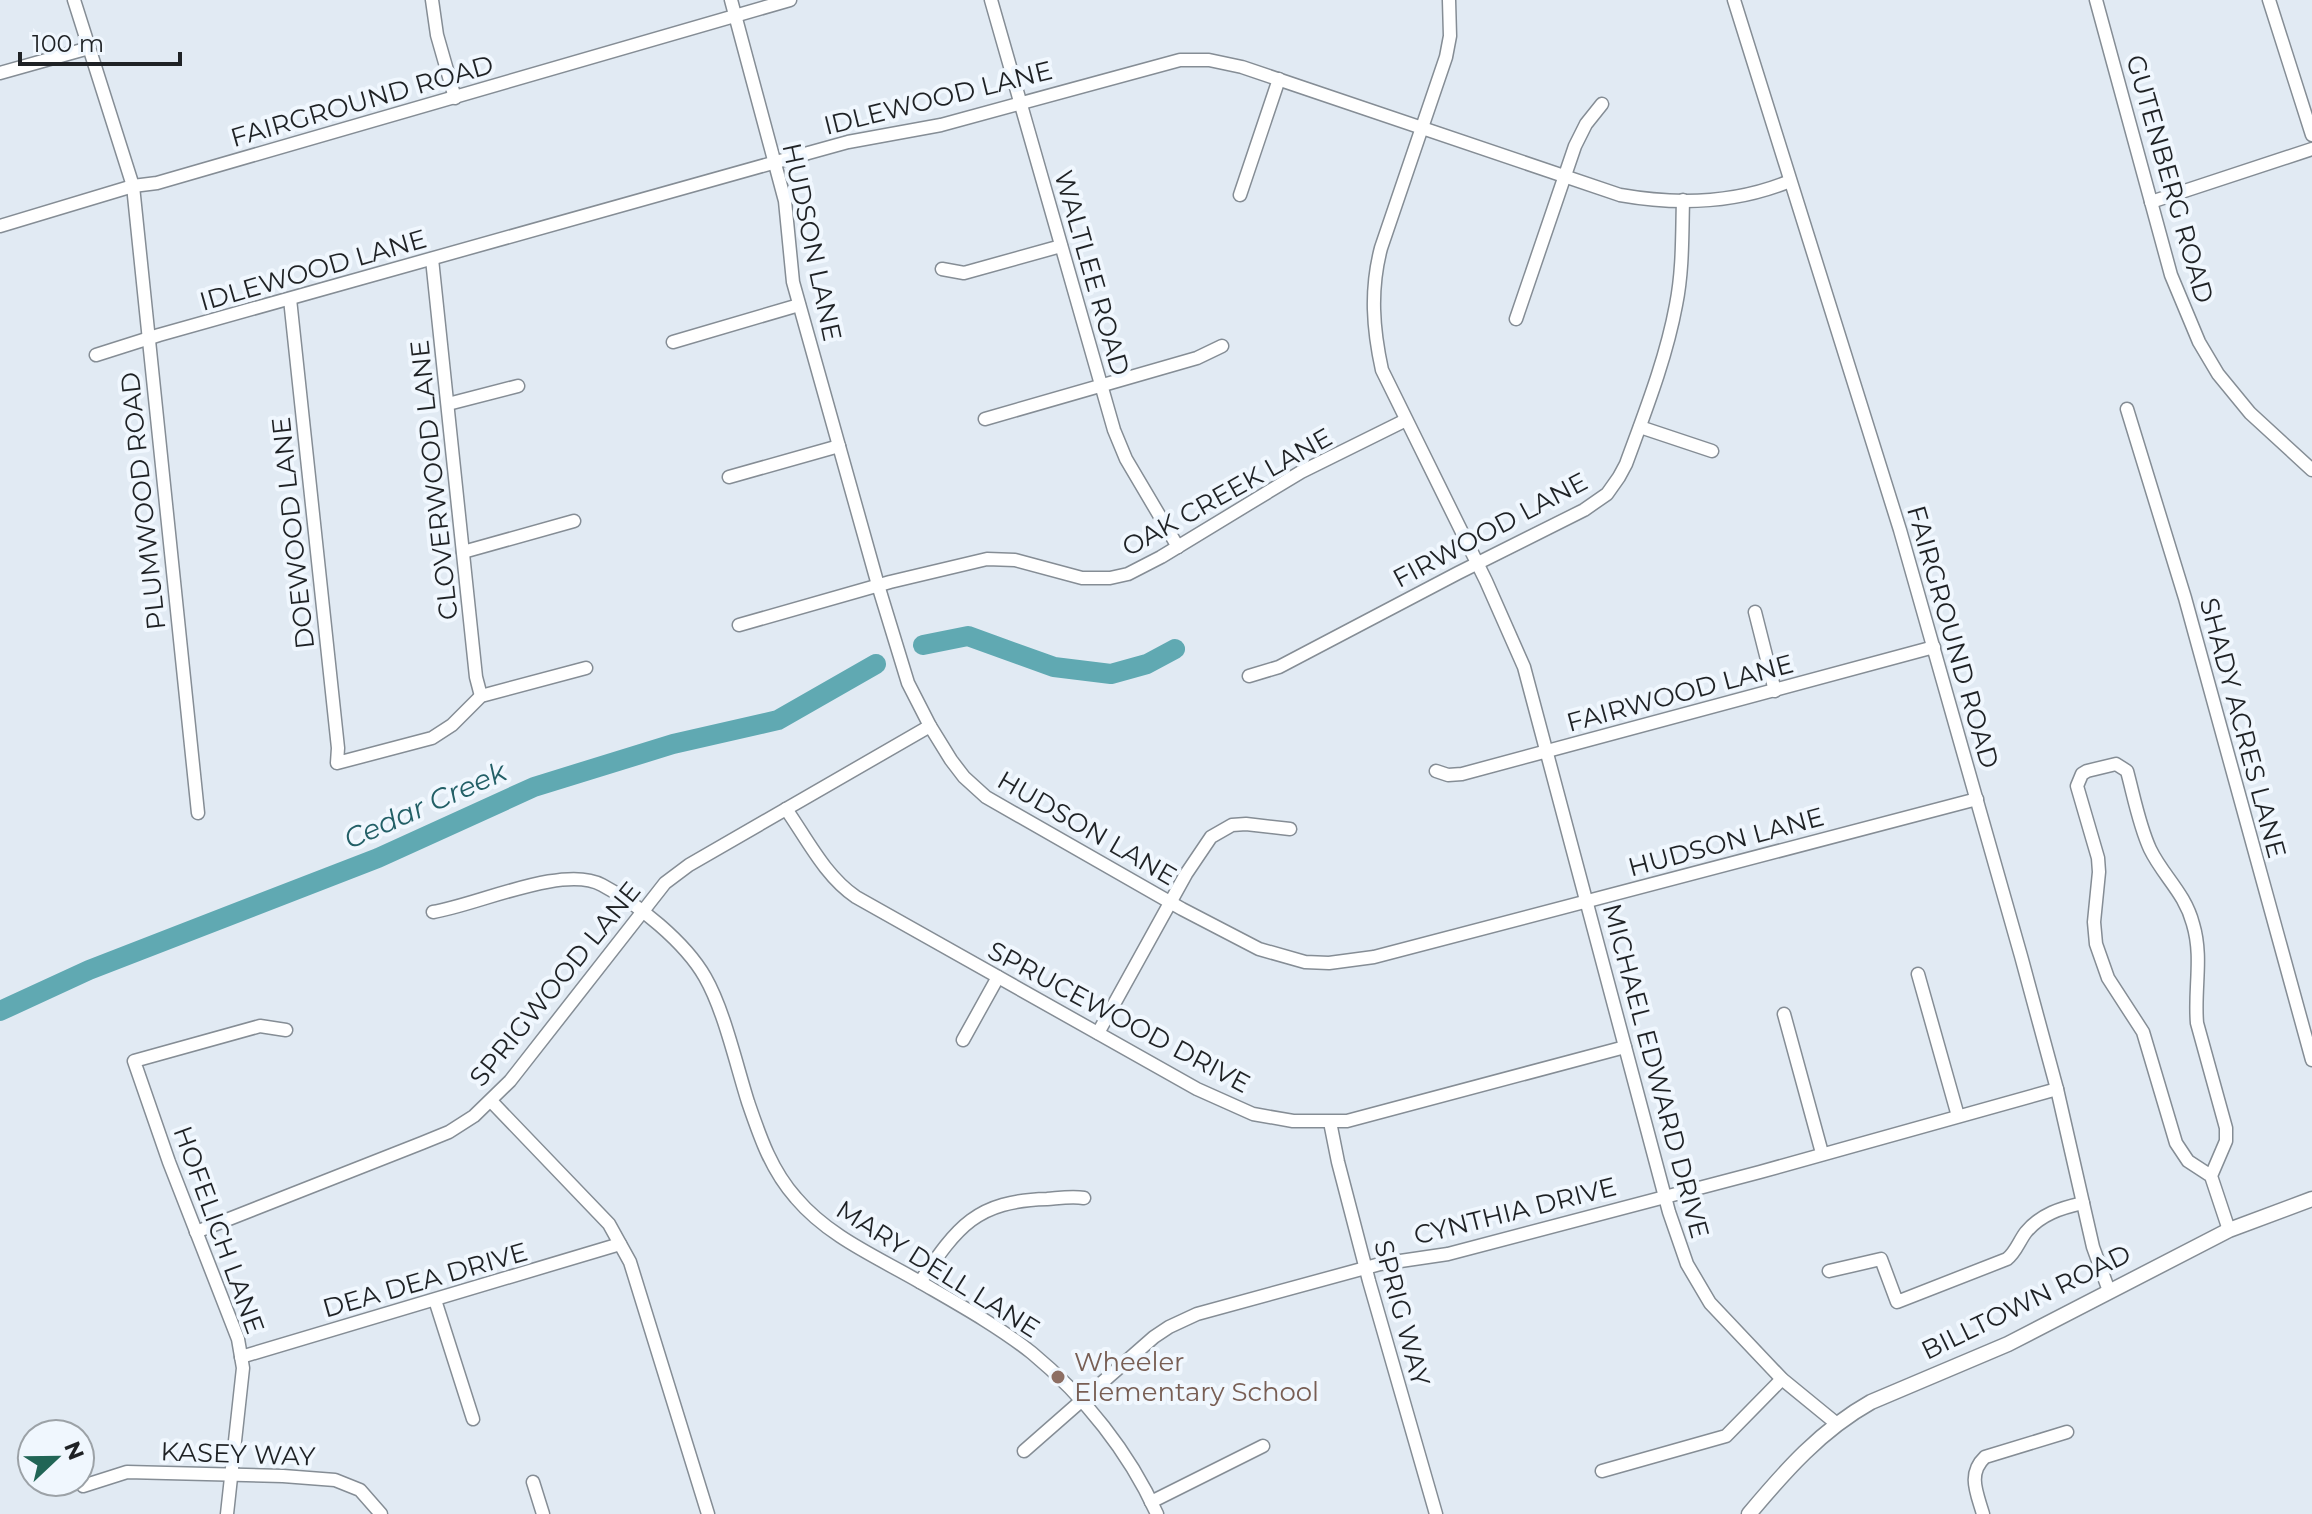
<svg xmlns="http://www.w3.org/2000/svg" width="2312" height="1514" font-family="Montserrat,sans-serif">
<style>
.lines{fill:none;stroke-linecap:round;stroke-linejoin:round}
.river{stroke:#60a9b2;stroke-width:20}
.minor-casing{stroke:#858d95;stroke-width:15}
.major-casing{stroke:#858d95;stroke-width:17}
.minor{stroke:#fff;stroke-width:12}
.major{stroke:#fff;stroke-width:14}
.education-dot{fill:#8d6e63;stroke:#f0f7fe;stroke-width:3}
.labels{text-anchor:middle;stroke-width:8;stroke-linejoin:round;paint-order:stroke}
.street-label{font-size:26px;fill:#1f2225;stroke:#f0f7fe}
.education-label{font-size:26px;fill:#785e54;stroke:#f0f7fe;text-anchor:start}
.water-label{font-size:28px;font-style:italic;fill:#225f66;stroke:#f0f7fe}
</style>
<rect width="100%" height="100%" fill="#e1eaf3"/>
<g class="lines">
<g class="river">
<polyline points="923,645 968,636 1054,667 1111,674 1147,664 1175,649"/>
<polyline points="0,1011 89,970 378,858 534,787 673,744 778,720 876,664"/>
</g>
<defs>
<g id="minor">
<polyline points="74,0 133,186 198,813"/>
<polyline points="432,0 437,35 455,98"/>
<polyline points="731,0 785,201 793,282 878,585 908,683 930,726 951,760 964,777 986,797 1182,909 1259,949 1305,962 1329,963 1374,957 1977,799"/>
<polyline points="991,0 1114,430 1126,459 1178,547"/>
<path d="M1449 0 1450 36 1446 57 1381 248C1370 290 1373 329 1382 370L1486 581 1524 667 1669 1212 1687 1264 1710 1303 1782 1379 1837 1424"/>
<polyline points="1734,0 1900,530 2021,956 2057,1089 2093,1247 2109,1291"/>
<polyline points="2096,0 2171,275 2199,342 2218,374 2250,413 2312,470"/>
<polyline points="2269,0 2312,135"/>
<polyline points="0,73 89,48"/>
<polyline points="1240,195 1279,79"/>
<polyline points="2151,202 2312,149"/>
<polyline points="0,226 133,186 157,183 790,0"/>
<polyline points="432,259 476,677 481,696"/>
<polyline points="942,269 964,273 1061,246"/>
<polyline points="290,299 338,748 337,763 432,738 452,725 481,696 586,668"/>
<polyline points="1516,319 1575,146 1586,124 1602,104"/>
<polyline points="673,342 799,305"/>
<path d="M96 355 159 335 801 155 848 142 941 125 1180 60H1209L1242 67 1620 195C1677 205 1737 203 1790 181"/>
<polyline points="448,404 518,386"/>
<polyline points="2127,409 2185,598 2312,1060"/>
<polyline points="985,419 1197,358 1222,346"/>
<polyline points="1640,427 1712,451"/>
<polyline points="729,477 839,446"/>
<polyline points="463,552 574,521"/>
<polyline points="1755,612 1775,691"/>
<polyline points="739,625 890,582 987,559 1015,560 1082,578 1110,578 1128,574 1161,557 1301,472 1406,420"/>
<path d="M1249 676 1279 667 1458 573 1584 510 1607 494 1619 477 1626 464C1645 412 1666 359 1676 305 1683 270 1682 235 1683 200"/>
<polyline points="1436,771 1448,775 1462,774 1934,647"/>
<path d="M786 809C807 839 825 876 856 897L1197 1089 1253 1114 1293 1121H1347L1625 1047"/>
<path d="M433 912C477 905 564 864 602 885 638 904 685 942 705 977 724 1010 736 1064 748 1102 760 1137 771 1170 796 1198 829 1237 877 1257 920 1282 958 1304 998 1326 1032 1353 1084 1396 1129 1452 1157 1514"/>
<polyline points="1918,974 1958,1116"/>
<polyline points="1784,1014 1822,1153"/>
<polyline points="1098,1033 1186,874 1211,837 1232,825 1246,824 1290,829"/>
<polyline points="963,1040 998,977"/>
<polyline points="491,1101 609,1224 630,1262 708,1514"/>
<polyline points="1330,1122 1338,1162 1369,1281 1436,1514"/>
<path d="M2211 1176 2188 1161 2176 1143 2143 1032 2108 978 2096 944 2094 922 2099 872 2098 858 2077 786 2082 774 2087 771 2116 764 2127 771C2134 797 2139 825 2150 849 2163 876 2185 893 2193 924 2203 957 2194 989 2197 1023L2226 1128V1141L2211 1176 2229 1230"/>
<polyline points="196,1232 422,1143 449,1132 474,1116 510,1081 665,883 689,865 930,726"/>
<path d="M1829 1271 1881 1259 1897 1302 2007 1259C2016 1252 2019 1241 2026 1232 2041 1214 2061 1208 2083 1203"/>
<path d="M920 1282C958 1226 976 1201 1047 1199 1060 1198 1072 1196 1084 1198"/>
<polyline points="435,1300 473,1419"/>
<polyline points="241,1357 620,1244"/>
<polyline points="1024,1451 1154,1337 1169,1327 1197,1314 1380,1264 1448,1254 1760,1172 2057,1089"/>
<polyline points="1602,1471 1726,1436 1782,1379"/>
<polyline points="533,1482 543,1514"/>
<polyline points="83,1486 127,1472 283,1476 335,1480 360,1490 381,1514"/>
<polyline points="1151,1502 1263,1446"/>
<polyline points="227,1514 243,1368 238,1339 169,1162 134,1061 260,1026 286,1030"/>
<path d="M1983 1514C1977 1493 1967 1474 1985 1457L2067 1432"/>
</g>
<path id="major" d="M1749 1514C1785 1471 1821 1430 1871 1402L2008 1344 2229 1230 2312 1199"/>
</defs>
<use href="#minor" class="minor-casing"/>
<use href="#major" class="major-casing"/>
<use href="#minor" class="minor"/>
<use href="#major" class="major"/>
</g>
<circle class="education-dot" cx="1058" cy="1377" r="8"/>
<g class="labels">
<g class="street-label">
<text transform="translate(938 98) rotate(-14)" y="9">IDLEWOOD LANE</text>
<text transform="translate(362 101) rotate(-16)" y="9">FAIRGROUND ROAD</text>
<text transform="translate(2170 179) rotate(74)" y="9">GUTENBERG ROAD</text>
<text transform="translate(812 242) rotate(78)" y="9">HUDSON LANE</text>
<text transform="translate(313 270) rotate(-16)" y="9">IDLEWOOD LANE</text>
<text transform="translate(1092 273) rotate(74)" y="9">WALTLEE ROAD</text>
<text transform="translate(434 480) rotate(-96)" y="9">CLOVERWOOD LANE</text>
<text transform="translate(1227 492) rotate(-29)" y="9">OAK CREEK LANE</text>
<text transform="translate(143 501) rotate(-96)" y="9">PLUMWOOD ROAD</text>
<text transform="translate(1490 530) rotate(-28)" y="9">FIRWOOD LANE</text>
<text transform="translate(293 533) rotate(-96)" y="9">DOEWOOD LANE</text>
<text transform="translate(1953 637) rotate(74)" y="9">FAIRGROUND ROAD</text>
<text transform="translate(1680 693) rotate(-15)" y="9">FAIRWOOD LANE</text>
<text transform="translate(2243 728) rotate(75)" y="9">SHADY ACRES LANE</text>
<text transform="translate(1087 828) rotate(30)" y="9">HUDSON LANE</text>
<text transform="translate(1726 842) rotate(-15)" y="9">HUDSON LANE</text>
<text transform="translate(555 984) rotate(-51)" y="9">SPRIGWOOD LANE</text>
<text transform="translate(1119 1017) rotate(28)" y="9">SPRUCEWOOD DRIVE</text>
<text transform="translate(1656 1071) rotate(75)" y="9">MICHAEL EDWARD DRIVE</text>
<text transform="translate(1515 1211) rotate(-14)" y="9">CYNTHIA DRIVE</text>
<text transform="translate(219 1230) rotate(70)" y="9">HOFELICH LANE</text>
<text transform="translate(938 1269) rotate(32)" y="9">MARY DELL LANE</text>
<text transform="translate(425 1280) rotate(-16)" y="9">DEA DEA DRIVE</text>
<text transform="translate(2026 1302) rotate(-26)" y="9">BILLTOWN ROAD</text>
<text transform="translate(1402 1313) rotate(75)" y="9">SPRIG WAY</text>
<text transform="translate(238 1454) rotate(2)" y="9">KASEY WAY</text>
</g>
<g class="education-label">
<text x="1074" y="1371">Wheeler<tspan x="1074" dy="30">Elementary School</tspan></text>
</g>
<g class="water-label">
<text transform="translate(425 805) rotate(-24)" y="10">Cedar Creek</text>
</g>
</g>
<g transform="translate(56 1458) rotate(68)"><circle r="38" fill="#f0f7fe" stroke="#9ca2a7" stroke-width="2"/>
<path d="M0-6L14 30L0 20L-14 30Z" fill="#216556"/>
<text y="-12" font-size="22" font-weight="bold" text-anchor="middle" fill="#1f2225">N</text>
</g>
<path d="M20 52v12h160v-12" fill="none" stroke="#1f2225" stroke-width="4"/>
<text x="32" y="52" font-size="24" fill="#1f2225" stroke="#f0f7fe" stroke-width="6" paint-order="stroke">100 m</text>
</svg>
